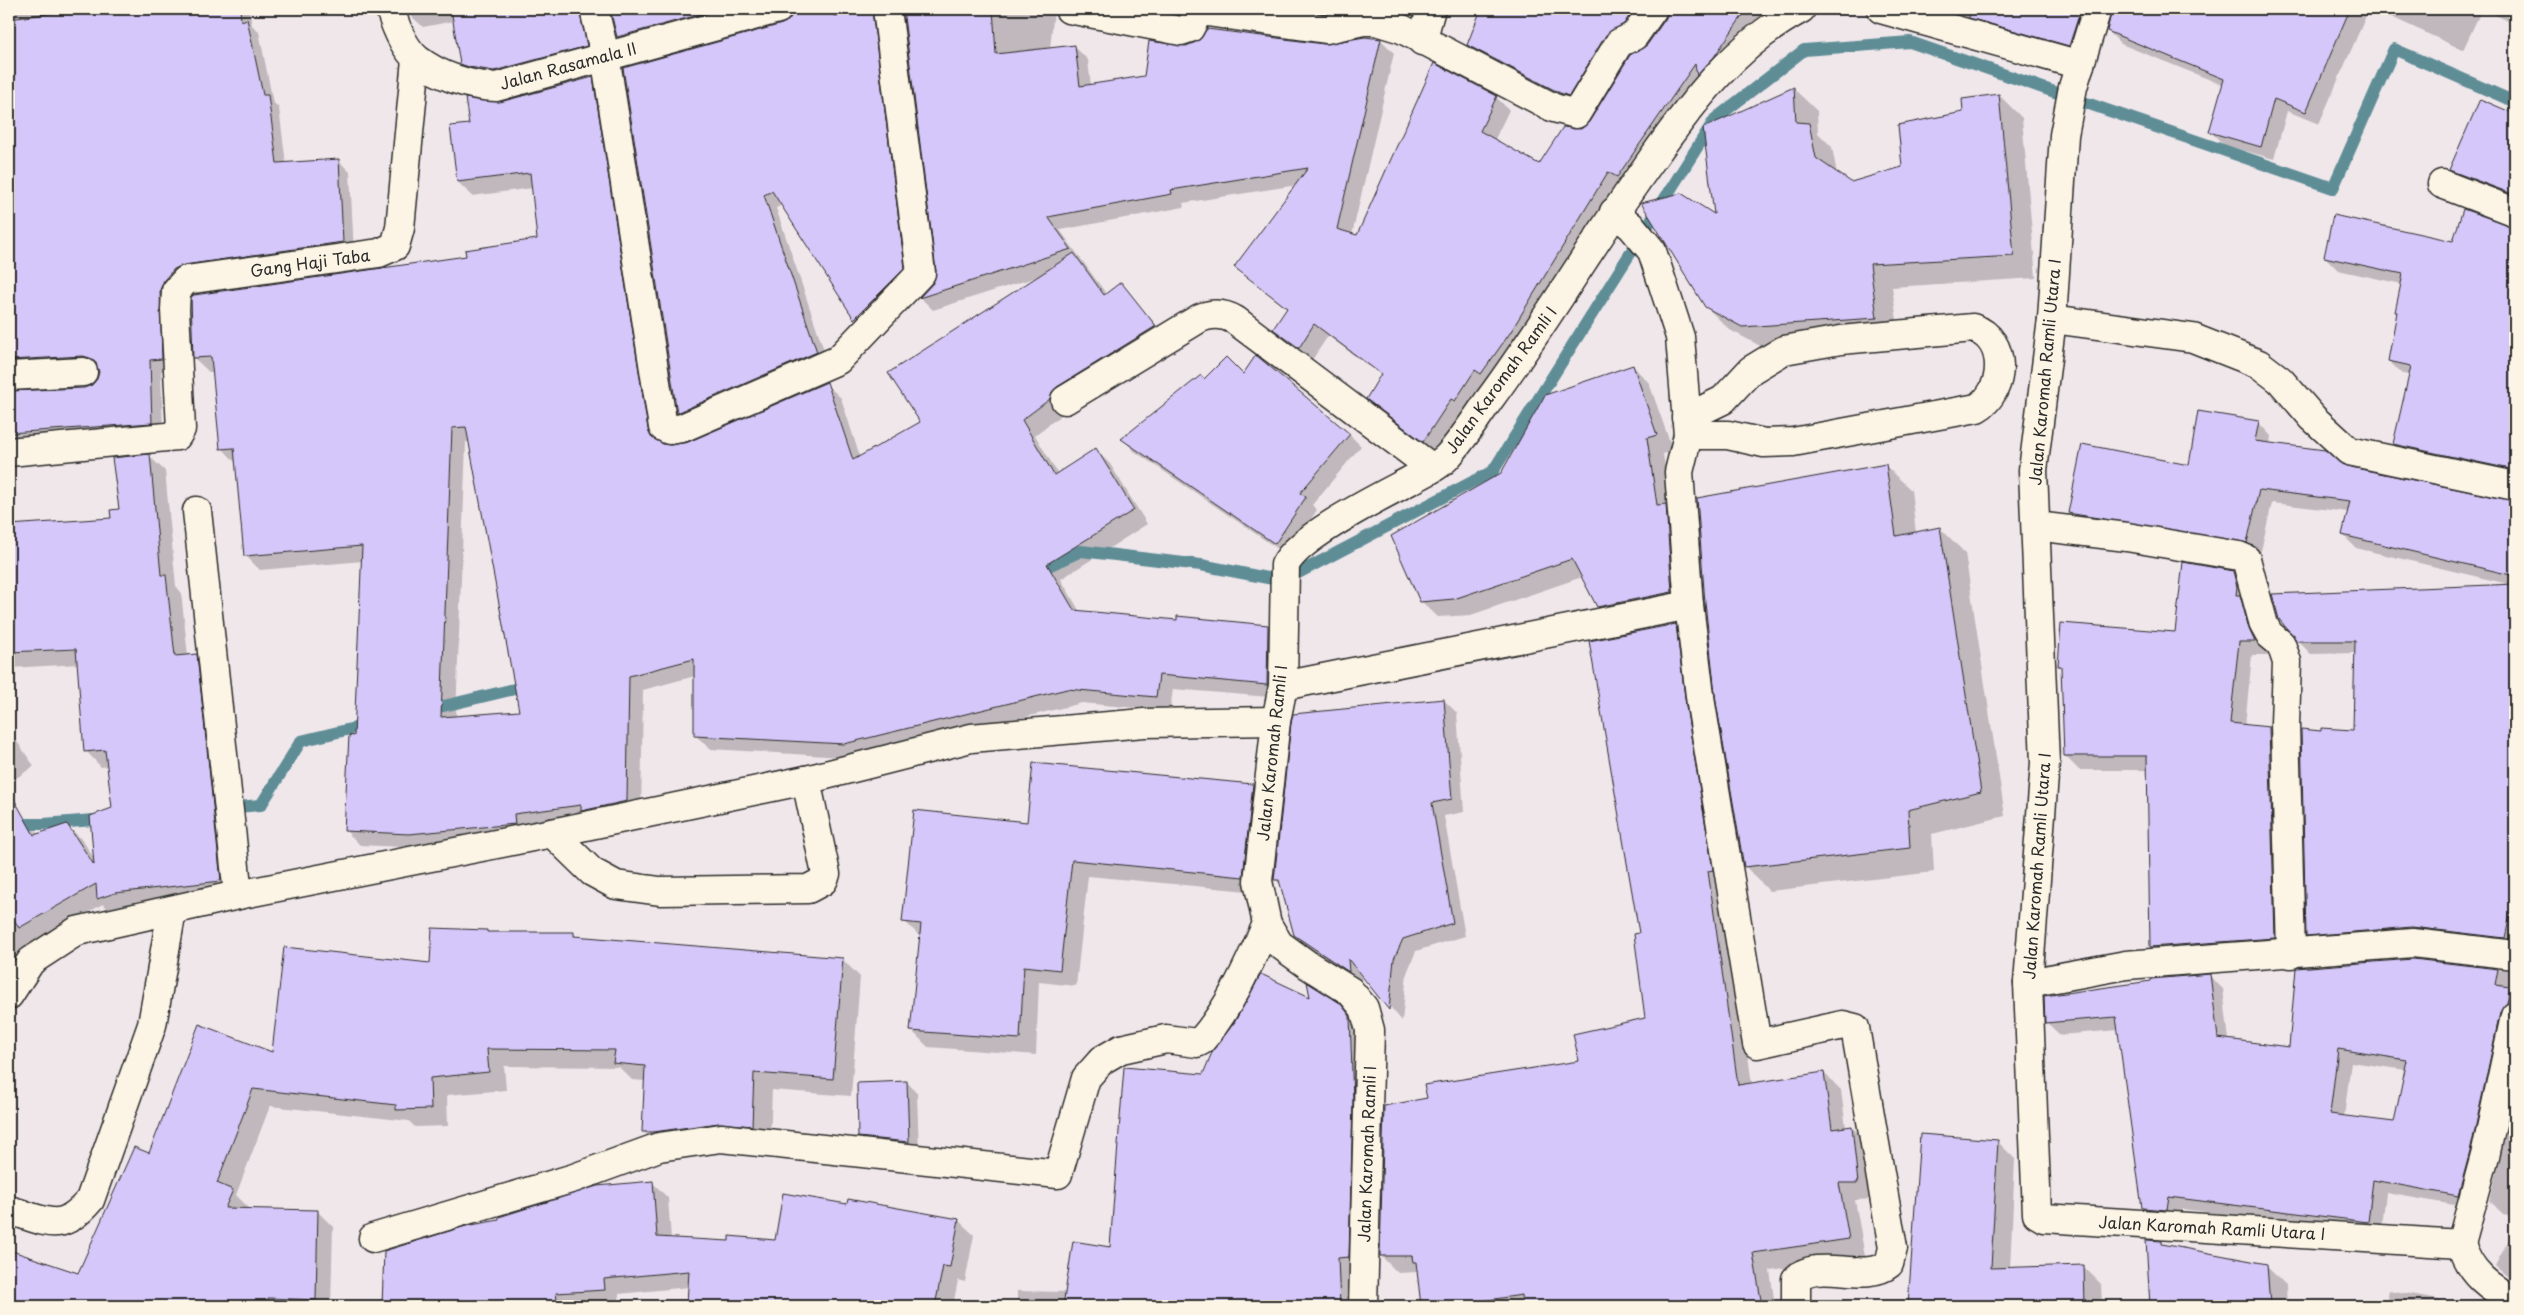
<svg xmlns="http://www.w3.org/2000/svg" width="2524" height="1315" font-family="'Playpen Sans',sans-serif">
<style>
.shadow{fill:#0003;fill-rule:evenodd}
.lines{fill:none;stroke-linecap:round;stroke-linejoin:round}
.stream{stroke:#5e8d96;stroke-width:12}
.building{fill:#d5c7f9;stroke:#2b2b2b;fill-rule:evenodd}
.minor-casing{stroke:#2b2b2b;stroke-width:31}
.minor{stroke:#fcf5e5;stroke-width:28}
.labels{text-anchor:middle;stroke-width:4;stroke-linejoin:round;paint-order:stroke}
.street-label{font-size:16px;fill:#2b2b2b;stroke:#fcf5e5}
</style>
<rect width="100%" height="100%" fill="#f0e7eb"/>
<filter id="ink" filterUnits="userSpaceOnUse"><feTurbulence type="fractalNoise" baseFrequency=".02" numOctaves="2"/><feDisplacementMap in="SourceGraphic" scale="10" xChannelSelector="R" yChannelSelector="G"/><feConvolveMatrix kernelMatrix="1 2 1 2 8 2 1 2 1" color-interpolation-filters="sRGB"/></filter>
<g filter="url(#ink)">
<g class="shadow">
<polygon points="9,9 249,9 252,25 259,32 273,102 279,108 286,164 338,160 350,172 354,254 187,281 173,371 161,371 163,434 9,446 9,393 85,389 93,386 98,379 100,371 95,368 9,378"/>
<polygon points="408,9 600,9 599,59 474,77 461,64 454,21 423,27 409,14"/>
<polygon points="610,9 780,9 631,50 618,37"/>
<polygon points="794,9 893,9 917,281 867,331 855,318 782,205 776,208 829,365 691,425 678,412 783,25 790,21"/>
<path d="M904 9H1054L1050 49 1075 47 1088 60 1091 86 1145 77 1186 47 1324 46 1381 40 1394 53 1352 235 1357 237 1496 97 1509 110 1494 141 1539 166 1590 123 1648 46 1669 9H1769L1726 70 1437 454 1380 411 1367 398 1382 376 1328 336 1312 360 1288 342 1274 329 1287 309 1236 267 1297 185 1183 203 1184 207 1060 230 1107 295 1121 284 1170 341 1066 407 1064 413 1035 435 1058 474 1096 450 1110 464 1147 524 1061 579 1080 612 1178 622 1268 626 1282 641 1281 698 1173 689 1170 711 1082 703 859 758 710 749 695 735V676L643 690 641 815 425 848 360 845 345 830 355 737 363 561 260 570 245 555 236 463 222 448 213 372H209L194 358 467 257 538 240 533 188 472 196 458 182 471 125 500 103 592 78 606 92 662 445 671 447 688 444 826 384 841 398 860 457 921 422 1040 276 933 310 921 298 934 284 938 271ZM466 442H470L520 712 456 717Z"/>
<polygon points="1154,9 1205,9 1167,22"/>
<polygon points="1231,9 1404,9 1401,21 1339,26"/>
<polygon points="1483,9 1658,9 1582,108 1481,58 1468,45"/>
<polygon points="1901,9 2103,9 2082,58 2030,38 1979,22 1977,27"/>
<polygon points="2113,9 2369,9 2319,124 2287,111 2274,159 2224,145 2211,132 2223,85 2121,44 2108,31"/>
<polygon points="2374,9 2515,9 2515,24 2482,9 2463,50"/>
<polygon points="1794,89 1817,111 1818,133 1832,147 1837,174 1850,183 1904,168 1999,95 2022,118 2036,278 1892,287 1900,340 1766,349 1730,330 1706,307 1715,217"/>
<polygon points="2480,101 2515,116 2515,203 2464,183 2451,170"/>
<polygon points="2509,228 2515,228 2515,480 2407,457 2394,444 2410,375 2402,374 2389,361 2402,284 2338,270 2325,257 2454,243"/>
<polygon points="1633,366 1649,383 1673,451 1663,454 1688,608 1614,623 1598,607 1582,577 1471,615 1438,617 1421,601"/>
<polygon points="1243,376 1349,434 1361,446 1312,505 1317,510 1287,555 1134,451 1123,439 1204,380"/>
<polygon points="2258,422 2271,436 2270,445 2345,467 2515,502 2515,950 2321,948 2307,935 2322,733 2354,731 2356,653 2311,654 2297,640 2512,585 2356,548 2343,535 2348,512 2272,503 2260,555 2083,526 2069,513 2190,467"/>
<polygon points="149,456 165,471 176,586 181,592 188,656 196,655 212,671 236,896 114,914 103,904 22,950 9,996 9,829 24,820 39,835 67,825 83,841 95,860 114,809 109,766 101,767 86,751 98,663 9,668 9,526 112,519 120,510"/>
<polygon points="1886,466 1911,490 1916,533 1940,528 1965,553 2005,816 1932,834 1934,872 1769,891 1745,866"/>
<polygon points="2232,572 2247,586 2263,644 2268,655 2252,655 2245,726 2269,728 2283,742 2289,952 2166,961 2152,947 2148,770 2079,770 2065,756 2062,669 2059,666 2176,634"/>
<polygon points="1675,625 1692,642 1752,1085 1824,1073 1841,1090 1846,1128 1852,1127 1869,1144 1875,1199 1855,1200 1865,1256 1770,1270 1775,1306 1579,1306 1579,1301 1530,1306 1423,1306 1418,1272 1398,1273 1381,1256 1429,1099 1580,1062 1647,1018 1640,934"/>
<polygon points="1444,700 1457,713 1464,812 1444,816 1465,936 1416,951 1407,973 1402,1021 1361,972 1361,983 1308,948 1295,935 1281,885 1275,879"/>
<polygon points="9,730 34,766 9,783"/>
<polygon points="1253,785 1269,801 1258,892 1088,876 1076,986 1039,982 1036,1055 928,1047 912,1031 921,937 904,921 1028,823"/>
<polygon points="486,931 488,933 573,933 578,938 842,959 860,977 851,1096 772,1090 770,1143 661,1149 644,1132 645,1081 632,1080 619,1067 504,1066 506,1090 447,1095 448,1126 415,1127 409,1121 270,1106 236,1195 250,1209 207,1306 180,1306 171,1302 170,1306 9,1306 9,1251 79,1275 150,1155 273,1053 432,965"/>
<path d="M2413 960 2515 971V1021L2471 1208 2386 1193 2381 1234 2182 1209 2180 1223 2156 1221 2143 1208 2119 1030 2060 1035 2046 1022 2210 976 2223 989 2229 1040 2290 1048ZM2351 1062 2406 1070 2395 1124 2344 1117Z"/>
<polygon points="1312,999 1339,1004 1356,1021 1356,1306 1017,1306 1017,1291 1066,1292 1111,1248 1204,1075"/>
<polygon points="907,1082 917,1093 919,1152 870,1147 860,1136"/>
<polygon points="2515,1096 2515,1216 2503,1214 2490,1201"/>
<polygon points="1921,1135 1997,1141 2015,1159 2010,1269 2083,1266 2101,1284 2102,1306 1909,1306"/>
<polygon points="653,1183 668,1198 671,1239 730,1242 776,1241 848,1206 958,1220 974,1235 965,1282 958,1280 953,1306 692,1306 688,1303 689,1287 619,1294 619,1305 598,1306 384,1306 385,1252"/>
<polygon points="318,1212 333,1227 331,1306 255,1306 255,1302"/>
<polygon points="2515,1228 2515,1283 2495,1266"/>
<polygon points="2148,1242 2162,1242 2166,1246 2266,1266 2286,1285 2287,1306 2151,1306"/>
<polygon points="2389,1290 2439,1299 2446,1306 2386,1306"/>
</g>
<g class="lines">
<g class="stream">
<polyline points="1033,573 1081,551 1201,565 1283,581 1493,471 1715,119 1804,50 1910,42 2333,188 2394,49 2515,102"/>
<polyline points="427,710 531,685"/>
<polyline points="225,808 261,805 301,741 371,724"/>
<polyline points="9,824 44,824 106,819"/>
</g>
</g>
<g class="building">
<polygon points="84,9 240,9 241,21 247,19 263,95 268,95 277,163 339,159 343,242 184,265 174,269 164,280 160,290 162,359 150,360 152,423 9,433 9,391 84,388 92,385 97,379 99,372 96,363 90,358 83,356 9,360 9,19"/>
<polygon points="451,9 579,9 587,46 494,71 469,67 460,64"/>
<polygon points="610,9 720,9 617,37"/>
<polygon points="793,9 833,9 834,16 872,10 905,268 854,319 772,191 764,195 817,352 677,413 623,68 782,24 789,20"/>
<polygon points="903,9 993,9 996,54 1075,45 1080,86 1144,76 1149,41 1186,46 1196,42 1207,29 1324,44 1365,37 1381,39 1337,229 1357,235 1434,63 1497,96 1480,131 1539,164 1563,127 1581,129 1589,122 1630,55 1647,45 1666,18 1668,9 1747,9 1714,57 1697,76 1695,64 1617,177 1608,172 1510,333 1481,374 1475,370 1455,401 1451,399 1423,442 1366,399 1381,374 1314,324 1299,348 1273,329 1287,308 1234,267 1308,168 1171,190 1172,194 1048,217 1071,249 919,298 933,283 936,271"/>
<polygon points="1295,9 1346,9 1325,13"/>
<polygon points="1481,9 1634,9 1624,24 1606,35 1569,96 1560,93 1467,45"/>
<polygon points="1970,9 2081,9 2069,46 1969,18"/>
<polygon points="2112,9 2350,9 2306,112 2274,99 2261,147 2209,132 2224,79 2107,31"/>
<path d="M593 77 648 429 651 437 663 444 671 445 688 442 827 382 853 460 920 422 888 373 1074 253 1104 295 1121 282 1156 326 1057 387 1052 392 1050 399 1022 420 1054 475 1096 448 1134 510 1047 564 1074 610 1177 620V616L1268 625 1267 685 1159 675 1156 697 1067 689 844 744 694 736V659L629 676 627 801 581 811V805L514 814 515 824 409 834 344 831 349 735 354 736 362 546 244 556 234 448 220 449 211 357 193 358 191 297 194 295 466 256 465 250 537 239 530 173 457 182 450 126 469 124 465 98 500 102ZM466 427 519 711 441 717 452 428Z"/>
<polygon points="1794,87 1796,122 1809,123 1816,158 1851,182 1902,167 1898,125 1963,112 1962,99 1999,94 2014,256 1870,264 1877,318 1742,327 1705,307 1641,203 1681,193 1714,214 1703,128"/>
<polygon points="2480,99 2515,114 2515,195 2449,170"/>
<polygon points="2463,209 2515,227 2515,470 2393,444 2411,366 2388,361 2397,312 2395,312 2403,274 2324,257 2333,215 2453,241"/>
<polygon points="1256,355 1350,434 1300,493 1306,497 1275,544 1121,439 1201,375 1204,379 1226,357 1243,374"/>
<polygon points="1633,365 1657,435 1647,438 1657,505 1666,504 1672,592 1597,607 1572,559 1454,599 1420,602 1391,536 1501,473 1545,395"/>
<polygon points="2198,411 2259,421 2255,441 2325,450 2346,466 2515,501 2515,576 2342,535 2350,501 2259,490 2247,543 2068,513 2082,444 2189,465"/>
<polygon points="150,454 161,575 166,575 175,656 197,654 221,881 115,893 97,899 96,884 19,928 9,911 9,790 34,835 67,824 94,865 90,816 112,808 105,750 84,752 76,649 9,652 9,525 111,518 110,510 119,509 112,458"/>
<polygon points="1886,464 1896,536 1940,527 1981,792 1908,810 1910,848 1744,867 1716,702 1705,603 1697,498"/>
<polygon points="2183,562 2233,571 2237,587 2236,595 2240,595 2249,629 2255,642 2239,642 2230,723 2269,727 2275,938 2150,947 2147,756 2064,756 2061,666 2058,666 2061,623 2175,632"/>
<polygon points="2515,584 2515,892 2505,938 2412,927 2306,936 2301,729 2321,731 2321,728 2353,730 2355,641 2297,641 2279,619 2272,594"/>
<polygon points="1676,624 1686,706 1713,870 1708,871 1738,1085 1824,1072 1832,1129 1852,1126 1858,1183 1839,1183 1849,1239 1753,1253 1762,1306 1523,1306 1522,1295 1447,1306 1421,1306 1416,1262 1413,1262 1412,1256 1380,1256 1384,1106 1427,1098 1424,1085 1579,1061 1573,1034 1645,1018 1634,934 1639,933 1589,641"/>
<polygon points="1444,699 1452,799 1432,803 1453,923 1403,939 1394,959 1389,1010 1348,959 1349,972 1294,935 1279,880 1274,880 1291,723 1293,714"/>
<polygon points="1033,763 1253,784 1243,877 1072,860 1060,970 1024,966 1020,1039 910,1031 921,924 902,922 914,810 1027,822"/>
<polygon points="432,928 487,930 487,932 574,932 574,936 843,958 833,1079 754,1073 752,1126 719,1123 653,1132 642,1132 645,1066 613,1063 615,1050 487,1049 489,1072 430,1078 431,1109 396,1110 396,1105 253,1089 217,1183 233,1190 225,1208 318,1210 316,1300 268,1298 267,1306 9,1306 9,1250 78,1273 134,1147 149,1153 199,1024 272,1052 284,947 430,963"/>
<path d="M2413 959 2498 969 2495 985 2510 987 2507 1003 2500 1013 2471 1148 2458 1196 2373 1180 2368 1222 2169 1197 2167 1210 2142 1208 2116 1017 2045 1023 2044 996 2151 981V979L2210 974 2218 1038 2289 1047 2296 968ZM2338 1049 2407 1060 2394 1122 2330 1114Z"/>
<polygon points="1261,974 1310,997 1307,982 1340,1003 1350,1016 1353,1101 1349,1257 1338,1258 1340,1306 1063,1306 1073,1241 1110,1247 1124,1067 1203,1074 1213,1050 1234,1023"/>
<polygon points="907,1081 909,1142 858,1137 857,1083"/>
<polygon points="1920,1134 1998,1140 1991,1268 2084,1265 2085,1306 1908,1306"/>
<polygon points="653,1181 657,1237 729,1241 729,1236 775,1240 783,1193 847,1204 848,1199 959,1219 950,1267 943,1266 935,1306 743,1306 687,1303 689,1271 604,1279 605,1290 556,1293 558,1306 382,1306 384,1251 466,1226 499,1220 499,1217 597,1186"/>
<polygon points="2146,1240 2162,1241 2162,1244 2267,1264 2270,1306 2150,1306"/>
</g>
<g class="lines">
<defs>
<g id="minor">
<path d="M390 9C395 25 404 48 417 59 439 76 469 86 496 87L778 9"/>
<polyline points="594,9 605,55 663,427 669,430 682,428 838,360 921,273 887,9"/>
<polyline points="1069,9 1181,31 1190,28 1200,9"/>
<polyline points="1881,9 2080,65"/>
<polyline points="2097,9 2073,87 2064,135 2052,319 2033,470 2045,763 2028,983 2037,1214 2044,1218 2461,1244"/>
<polyline points="1200,11 1326,29 1363,21 1376,21 1402,29 1554,108 1576,114 1619,43 1634,36 1653,9"/>
<polyline points="1422,41 1431,9"/>
<polyline points="2442,184 2515,212"/>
<path d="M1614 212 1632 227 1652 251 1680 337 1688 435 1679 472 1689 605 1701 704 1757 1044 1843 1025 1855 1028 1893 1248 1889 1264C1866 1283 1817 1257 1796 1279V1306"/>
<polyline points="2052,319 2193,338 2259,364 2280,380 2313,418 2349,451 2515,486"/>
<polyline points="9,376 83,372"/>
<path d="M1065 400 1200 318C1212 313 1223 313 1235 320L1432 468"/>
<path d="M1686 418 1723 400 1751 370 1784 350 1841 340 1973 328C2008 339 2006 391 1977 408L1793 442 1764 443 1728 435H1688"/>
<polyline points="9,452 177,436 181,429 175,310 176,291 186,280 379,253 395,246 400,228 416,59"/>
<polyline points="197,511 238,895"/>
<polyline points="2036,526 2127,537 2239,556 2246,559 2264,625 2269,634 2281,644 2287,662 2285,724 2291,954"/>
<polyline points="1283,686 1689,605"/>
<polyline points="552,833 592,872 616,885 660,891 808,889 823,881 826,874 806,780"/>
<polyline points="2028,983 2126,965 2413,943 2515,955"/>
<polyline points="9,995 31,961 77,931 238,895 552,833 806,780 971,738 1144,723 1276,721"/>
<path d="M9 1210C47 1221 60 1235 90 1200L152 1025 172 910"/>
<path d="M373 1238 574 1178 659 1147 721 1138 1058 1174 1086 1078 1102 1060 1121 1049 1166 1039 1197 1043 1201 1041C1230 1008 1249 964 1267 924"/>
<polyline points="2461,1244 2486,1152 2515,1016"/>
<path d="M2461 1244C2469 1273 2490 1288 2515 1301"/>
<path d="M1363 1306 1370 1030 1364 1008 1350 991 1308 965 1279 944 1267 924 1258 881 1276 721 1283 686 1285 565C1298 537 1379 497 1409 481 1422 474 1438 467 1448 456 1463 439 1476 419 1489 400 1546 323 1594 240 1650 162 1692 102 1736 44 1801 9"/>
</g>
</defs>
<use href="#minor" class="minor-casing"/>
<use href="#minor" class="minor"/>
</g>
</g>
<g class="labels">
<g class="street-label">
<text transform="translate(568 66) rotate(-15)" y="6">Jalan Rasamala II</text>
<text transform="translate(310 263) rotate(-8)" y="6">Gang Haji Taba</text>
<text transform="translate(2045 372) rotate(-85)" y="6">Jalan Karomah Ramli Utara I</text>
<text transform="translate(1501 380) rotate(-54)" y="6">Jalan Karomah Ramli I</text>
<text transform="translate(1272 753) rotate(-84)" y="6">Jalan Karomah Ramli I</text>
<text transform="translate(2037 866) rotate(-86)" y="6">Jalan Karomah Ramli Utara I</text>
<text transform="translate(1367 1154) rotate(-88)" y="6">Jalan Karomah Ramli I</text>
<text transform="translate(2212 1228) rotate(3)" y="6">Jalan Karomah Ramli Utara I</text>
</g>
</g>
<rect width="2524" height="1315" fill="none" stroke="#fcf5e5" stroke-width="30"/>
<rect x="15" y="15" width="2494" height="1285" fill="none" stroke="#2b2b2b" stroke-width="2" filter="url(#ink)"/>
</svg>
